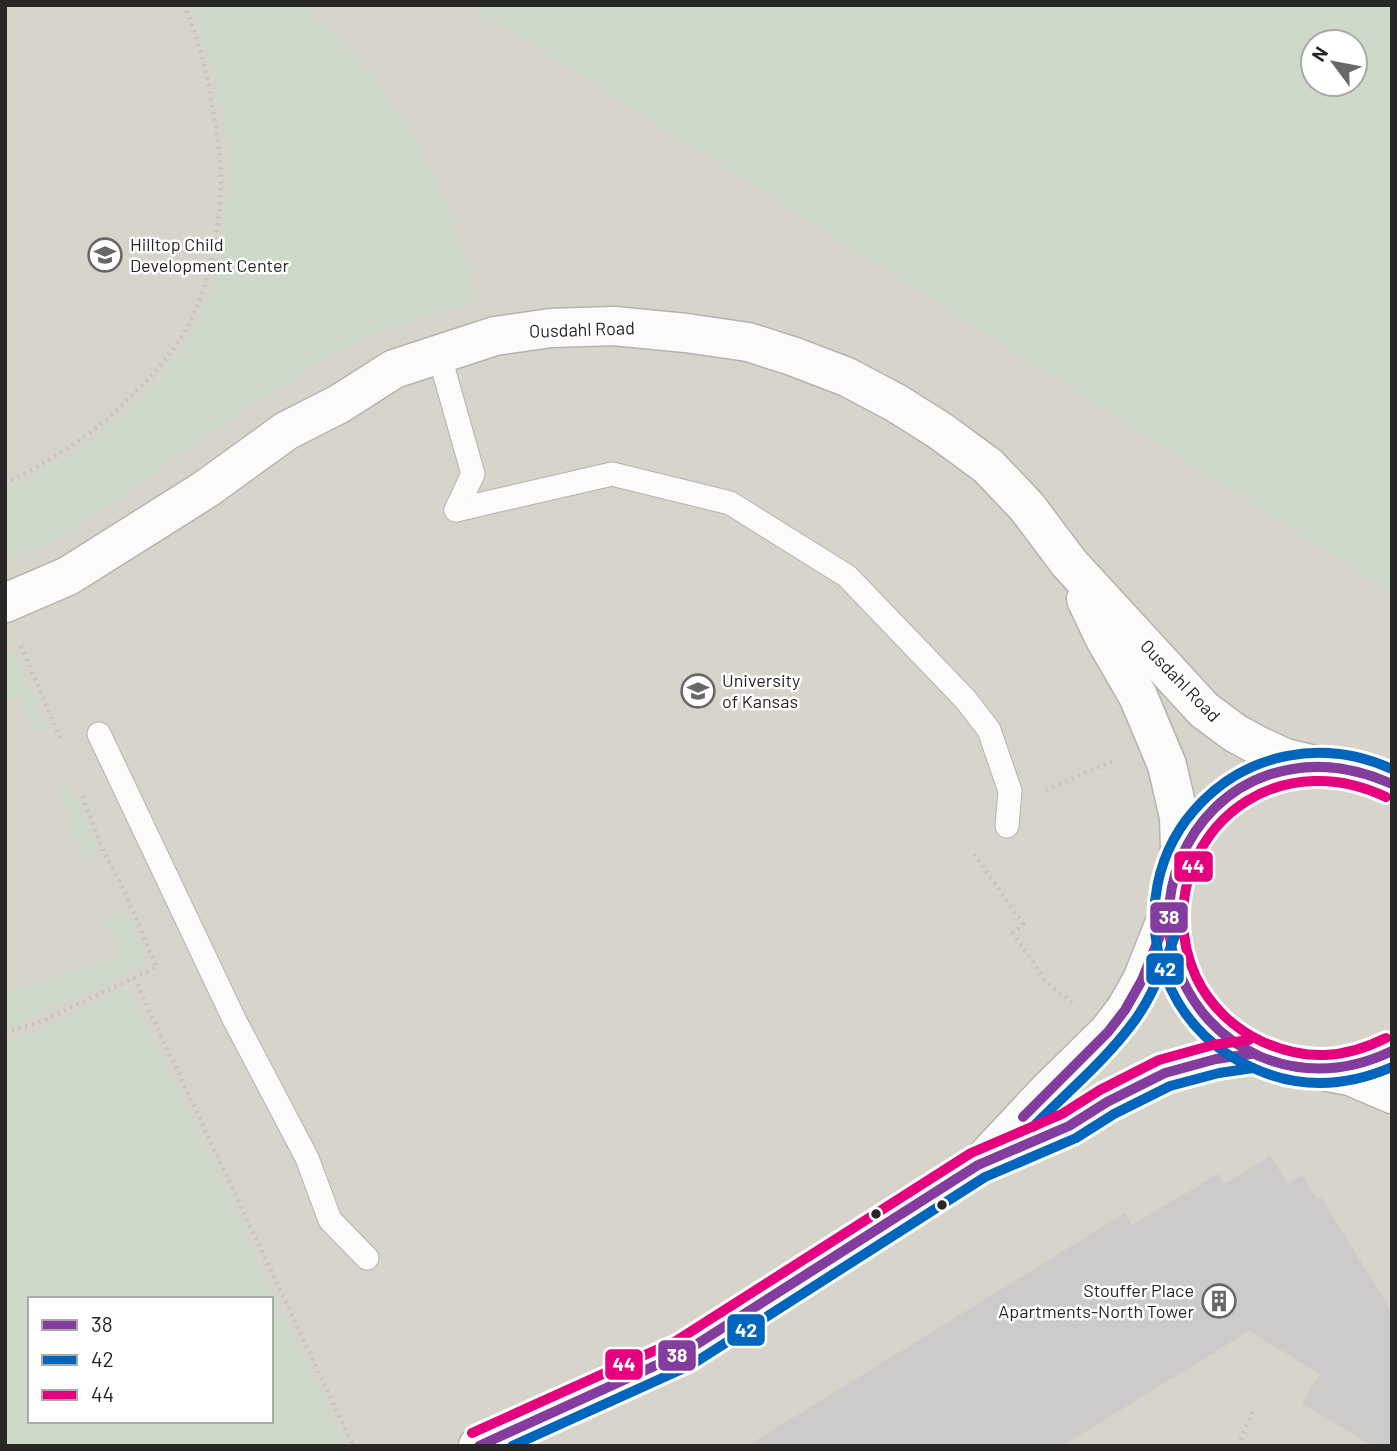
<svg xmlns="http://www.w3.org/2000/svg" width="1397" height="1451" font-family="Barlow,sans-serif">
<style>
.built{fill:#d7d4cb;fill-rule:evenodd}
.green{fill:#ced9ca;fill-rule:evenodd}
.building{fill:#cdcbc9}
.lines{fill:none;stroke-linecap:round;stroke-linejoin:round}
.service-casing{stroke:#b4b3b0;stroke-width:25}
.minor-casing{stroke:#b4b3b0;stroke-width:41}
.path{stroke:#c3c3c2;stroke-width:4.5;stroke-dasharray:2 5;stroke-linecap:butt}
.service{stroke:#fbfbfa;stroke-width:23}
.minor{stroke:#fbfbfa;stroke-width:38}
.bus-1-casing{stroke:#fff;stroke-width:16}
.bus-2-casing{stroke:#fff;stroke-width:16}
.bus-3-casing{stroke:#fff;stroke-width:16}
.bus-1{stroke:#843c9f;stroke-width:10}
.bus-2{stroke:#0065bd;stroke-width:10}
.bus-3{stroke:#e5007d;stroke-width:10}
.bus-dot{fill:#282725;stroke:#fff;stroke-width:2.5}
.labels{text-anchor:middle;stroke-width:5;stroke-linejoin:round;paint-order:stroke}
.poi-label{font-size:18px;fill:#282725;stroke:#fff;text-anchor:start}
.street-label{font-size:18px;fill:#282725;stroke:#fff}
.line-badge{stroke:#fff;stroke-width:2.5}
.badge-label{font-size:19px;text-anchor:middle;font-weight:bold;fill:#fff}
</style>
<rect width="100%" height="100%" fill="#e3e2de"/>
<path class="built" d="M5 5H1392V1446H5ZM1313 42H1355V84H1313ZM30 1299H271V1421H30Z"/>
<g class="green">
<path d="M191 5H299C370 60 425 142 455 226 465 251 470 277 476 304 429 316 383 328 340 351 244 402 160 474 68 531 48 543 26 552 5 561V491C33 475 61 460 88 442 97 436 106 431 114 424 147 395 180 361 199 322 211 298 217 271 221 245 228 201 230 157 223 112 217 76 204 40 191 5Z"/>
<path d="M470 5H1392V593ZM1355 42V84H1313V42Z"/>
<polygon points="14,651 49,729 43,732 35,730 18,697 5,703 5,655"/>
<polygon points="67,782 79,803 99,858 95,860 84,857 70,824 60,791 63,784"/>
<polygon points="120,911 132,925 148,962 68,1002 5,1028 5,992 43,981 121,956 108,920 113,915"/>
<path d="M129 986 346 1446H5V1044L47 1026ZM30 1299H271V1421H30Z"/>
</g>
<polygon class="building" points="1270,1156 1288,1184 1302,1175 1317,1200 1321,1197 1392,1312 1392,1446 1372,1446 1302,1403 1320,1374 1249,1331 1062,1446 747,1446 1125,1213 1132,1225 1218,1174 1225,1184"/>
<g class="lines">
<defs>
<g id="service">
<polyline points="439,354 473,474 456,510"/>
<polyline points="456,510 612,474 730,503 847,576 966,700 989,730 1010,791 1007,826"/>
<polyline points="99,734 234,1019 307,1158 330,1220 367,1258"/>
</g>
<g id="minor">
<polyline points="1086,599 1105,639 1138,696 1167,765 1179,817 1180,850 1178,862"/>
<polyline points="5,603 68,576 206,489 286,431 339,404 394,369 495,336 551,328 614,326 686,333 748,342 792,356 847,377 896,403 939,430 988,466 1027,507 1069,563 1204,710 1235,733 1257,745 1285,758 1315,765"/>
<path d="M1392 784C1353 764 1309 761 1268 775 1239 785 1216 804 1197 829 1176 857 1166 894 1169 929 1174 989 1211 1039 1269 1060 1286 1066 1307 1071 1326 1070 1349 1068 1371 1062 1392 1051"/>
<polyline points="1328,1072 1350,1076 1392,1094"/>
<polyline points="989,1154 1048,1091 1108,1032 1125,1010 1142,980 1167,917"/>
<polyline points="478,1446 683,1353 978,1165 1069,1126 1107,1102 1145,1082 1165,1073 1184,1067 1216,1059 1251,1054"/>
</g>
</defs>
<use href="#service" class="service-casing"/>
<use href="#minor" class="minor-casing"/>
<g class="path">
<path d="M5 483C37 468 69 449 96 428 111 417 123 404 135 392 156 372 174 351 188 326 210 285 220 227 221 181 221 162 218 142 215 123 209 84 201 42 184 5"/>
<polyline points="21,646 60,738"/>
<polyline points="1046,790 1115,760"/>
<polyline points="974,854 1023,924 1013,933 1045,980 1052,987 1072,1002"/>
<polyline points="134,978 353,1446"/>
<polyline points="5,1032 38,1023 157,967 119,880 103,851 82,795"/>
<polyline points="1238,1446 1254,1409"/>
</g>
<use href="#service" class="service"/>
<use href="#minor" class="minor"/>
<defs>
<g id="bus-1">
<path d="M1392 784C1352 766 1310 761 1268 775 1186 803 1146 902 1182 979 1198 1014 1224 1040 1259 1056 1304 1075 1348 1072 1392 1051"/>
<polyline points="1023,1117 1108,1032 1125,1010 1142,980 1168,916"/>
<polyline points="479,1446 683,1353 978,1165 1069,1126 1107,1102 1165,1073 1216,1059 1251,1054"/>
</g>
<g id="bus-2">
<path d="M1392 769C1248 704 1105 846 1171 989 1188 1025 1218 1053 1253 1068 1299 1089 1346 1087 1392 1067"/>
<path d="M1033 1127C1067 1092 1107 1059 1135 1020 1156 991 1167 955 1181 921"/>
<polyline points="512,1446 691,1365 985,1177 1076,1138 1114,1114 1170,1086 1219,1073 1253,1068"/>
</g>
<g id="bus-3">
<path d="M1386 1038C1344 1059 1306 1061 1263 1042 1234 1029 1210 1006 1196 977 1155 887 1215 784 1314 781 1340 780 1363 786 1386 797"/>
<polyline points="472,1433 676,1341 971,1153 1062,1114 1100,1090 1159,1060 1213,1045 1249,1040"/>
</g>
</defs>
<use href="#bus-1" class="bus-1-casing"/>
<use href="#bus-2" class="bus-2-casing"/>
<use href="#bus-3" class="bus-3-casing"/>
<use href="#bus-1" class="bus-1"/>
<use href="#bus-2" class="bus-2"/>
<use href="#bus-3" class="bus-3"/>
</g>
<defs>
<symbol id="school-ring" viewBox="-11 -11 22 22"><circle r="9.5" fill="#fff" stroke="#696866" stroke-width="1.5"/><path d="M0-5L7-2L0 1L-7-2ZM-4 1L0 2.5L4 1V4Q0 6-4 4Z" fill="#696866"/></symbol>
<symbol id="university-ring" viewBox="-11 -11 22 22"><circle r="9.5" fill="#fff" stroke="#696866" stroke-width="1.5"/><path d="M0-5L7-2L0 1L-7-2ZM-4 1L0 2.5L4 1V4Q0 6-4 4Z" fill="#696866"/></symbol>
<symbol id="building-ring" viewBox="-11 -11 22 22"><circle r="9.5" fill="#fff" stroke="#696866" stroke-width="1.5"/><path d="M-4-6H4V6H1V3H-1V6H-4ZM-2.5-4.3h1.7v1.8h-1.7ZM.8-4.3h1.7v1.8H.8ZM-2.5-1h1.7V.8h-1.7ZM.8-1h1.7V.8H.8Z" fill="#696866"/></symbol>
</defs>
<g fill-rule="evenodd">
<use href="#school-ring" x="86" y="236" width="38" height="38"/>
<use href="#university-ring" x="679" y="672" width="38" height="38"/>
<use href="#building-ring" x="1200" y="1282" width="38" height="38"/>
</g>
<g class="bus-dot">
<circle cx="942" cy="1205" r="6"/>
<circle cx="876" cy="1214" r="6"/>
</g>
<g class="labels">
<g class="poi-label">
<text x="130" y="251">Hilltop Child<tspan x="130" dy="21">Development Center</tspan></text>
<text x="722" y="687">University<tspan x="722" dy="21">of Kansas</tspan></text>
<text x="1194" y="1297" text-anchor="end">Stouffer Place<tspan x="1194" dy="21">Apartments-North Tower</tspan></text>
</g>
<g class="street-label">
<text transform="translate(582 330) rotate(-2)" y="6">Ousdahl Road</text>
<text transform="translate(1180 681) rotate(46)" y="6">Ousdahl Road</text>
</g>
</g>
<g class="line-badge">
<rect x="1173" y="850" width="41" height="33" rx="7" fill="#e5007d"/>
<rect x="1149" y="901" width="40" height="33" rx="7" fill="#843c9f"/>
<rect x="1145" y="952" width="40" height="34" rx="7" fill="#0065bd"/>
<rect x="726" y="1313" width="40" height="34" rx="7" fill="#0065bd"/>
<rect x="657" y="1339" width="40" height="33" rx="7" fill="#843c9f"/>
<rect x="604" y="1348" width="40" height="33" rx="7" fill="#e5007d"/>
</g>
<g class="badge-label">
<text x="1193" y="873">44</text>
<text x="1169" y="924">38</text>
<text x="1165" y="976">42</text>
<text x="746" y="1337">42</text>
<text x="677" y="1362">38</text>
<text x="624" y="1371">44</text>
</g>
<rect width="1397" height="1451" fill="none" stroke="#282725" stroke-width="14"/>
<rect x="28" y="1297" width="245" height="126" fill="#ffffff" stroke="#a9a9a8" stroke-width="2"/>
<rect x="42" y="1320" width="35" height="10" fill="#843c9f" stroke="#a9a9a8" stroke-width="2"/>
<text x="91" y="1332" font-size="21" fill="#282725">38</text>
<rect x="42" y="1355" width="35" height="10" fill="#0065bd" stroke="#a9a9a8" stroke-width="2"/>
<text x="91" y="1367" font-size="21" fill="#282725">42</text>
<rect x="42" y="1390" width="35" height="10" fill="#e5007d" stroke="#a9a9a8" stroke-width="2"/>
<text x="91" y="1402" font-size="21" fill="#282725">44</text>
<g transform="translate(1334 63) rotate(302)"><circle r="33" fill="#ffffff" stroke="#a9a9a8" stroke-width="2"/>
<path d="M0-5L12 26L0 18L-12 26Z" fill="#696866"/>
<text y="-10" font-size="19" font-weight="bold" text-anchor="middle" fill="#282725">N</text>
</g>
</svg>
